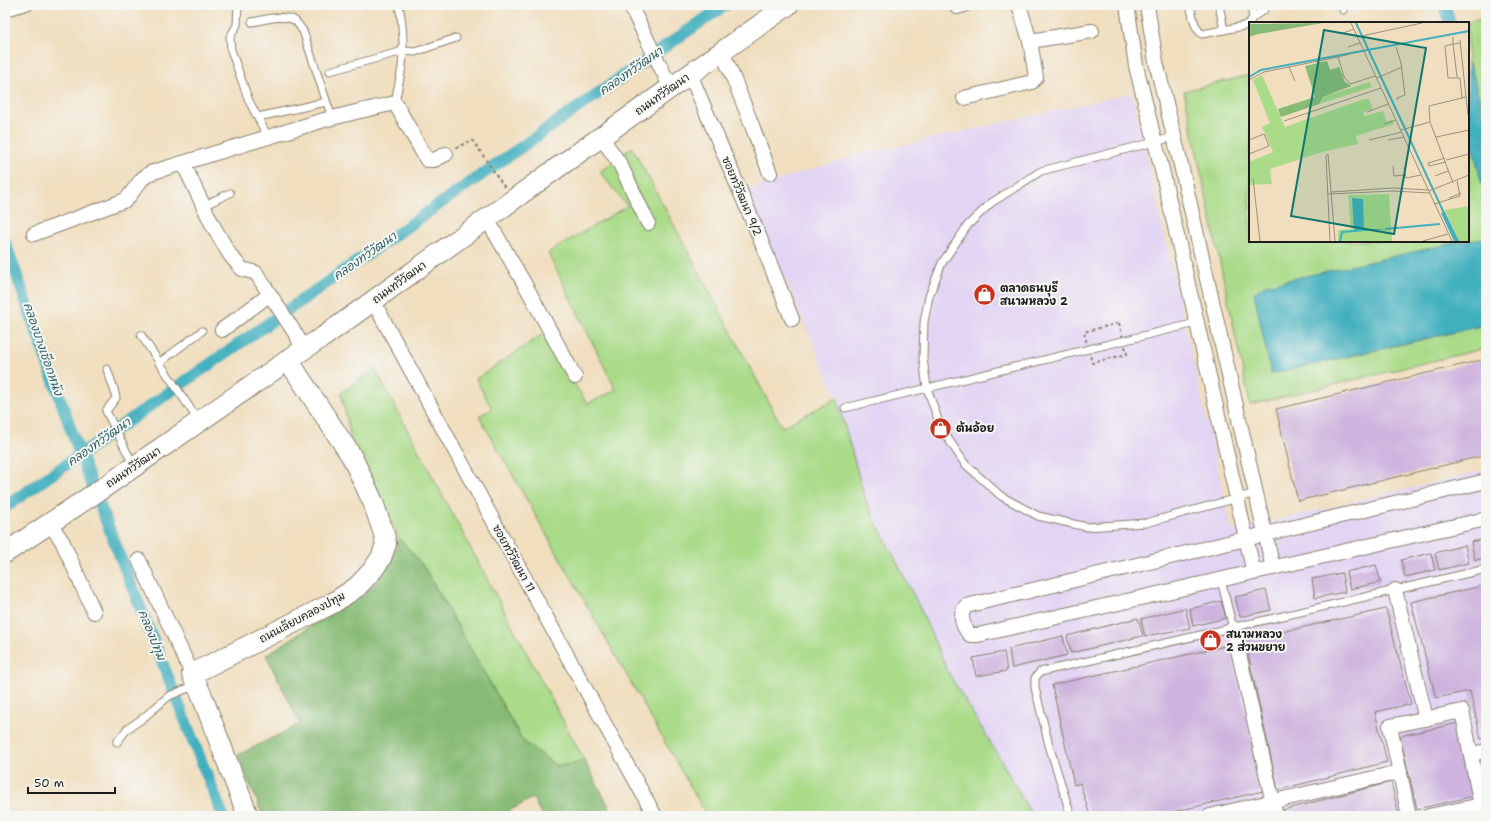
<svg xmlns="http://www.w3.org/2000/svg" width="1491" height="821" font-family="'Shantell Sans','Playpen Sans Thai',sans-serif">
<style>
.built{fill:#e2d4f3}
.green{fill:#aadb89;stroke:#637c52}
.forest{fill:#87bb75;stroke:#526c48}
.water{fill:#41afbe;stroke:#2e666d}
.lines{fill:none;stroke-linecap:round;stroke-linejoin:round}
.canal{stroke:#41afbe;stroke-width:12}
.building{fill:#ceb3de}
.lane-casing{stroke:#867d6d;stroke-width:9}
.street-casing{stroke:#867d6d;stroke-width:16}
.secondary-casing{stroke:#867d6d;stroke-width:22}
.path{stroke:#867d6d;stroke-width:2;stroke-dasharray:3 3;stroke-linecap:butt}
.lane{stroke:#fff;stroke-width:7}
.street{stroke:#fff;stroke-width:14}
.secondary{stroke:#fff;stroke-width:20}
.labels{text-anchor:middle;stroke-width:4;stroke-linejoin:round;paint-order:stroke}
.street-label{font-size:11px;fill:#1c1c1c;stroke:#f6f6f2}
.poi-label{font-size:11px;font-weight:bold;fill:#1c1c1c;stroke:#f6f6f2;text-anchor:start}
.water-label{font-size:12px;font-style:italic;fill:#2d5e65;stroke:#f6f6f2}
.inset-river{fill:none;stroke:#41afbe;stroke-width:2}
.inset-road{fill:none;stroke:#9b907d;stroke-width:1}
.view{fill:#0f766e;fill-opacity:0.15;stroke:#0f766e;stroke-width:2}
.inset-edge{fill:none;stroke:#1c1c1c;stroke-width:2}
</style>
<rect width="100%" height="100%" fill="#f6f6f2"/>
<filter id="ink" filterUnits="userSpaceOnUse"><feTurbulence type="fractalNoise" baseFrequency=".025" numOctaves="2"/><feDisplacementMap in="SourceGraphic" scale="8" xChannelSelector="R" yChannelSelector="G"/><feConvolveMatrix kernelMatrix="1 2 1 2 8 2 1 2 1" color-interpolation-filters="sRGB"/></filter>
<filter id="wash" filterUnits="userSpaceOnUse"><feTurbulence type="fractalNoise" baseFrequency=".012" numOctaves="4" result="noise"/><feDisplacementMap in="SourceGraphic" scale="16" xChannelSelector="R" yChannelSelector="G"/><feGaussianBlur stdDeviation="0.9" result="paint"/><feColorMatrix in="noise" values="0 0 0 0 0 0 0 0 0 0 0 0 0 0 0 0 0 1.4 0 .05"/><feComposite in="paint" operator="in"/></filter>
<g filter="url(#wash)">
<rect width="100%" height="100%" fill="#f0debe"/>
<polygon class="built" points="1132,93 1232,531 1486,470 1486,816 1032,816 995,750 949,674 919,606 866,502 837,398 746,190 855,156"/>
<g class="green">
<polygon points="1486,18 1486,123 1471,67 1468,63 1468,23 1465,23"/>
<polygon points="1250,75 1250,241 1466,241 1458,242 1271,374 1486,325 1486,348 1250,405 1184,91"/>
<polygon points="1468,128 1486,200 1486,239 1468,241"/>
<polygon points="632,147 782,427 837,398 866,502 919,606 949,674 995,750 1032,816 707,816 479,416 492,409 476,379 543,334 587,404 616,390 548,253 627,206 600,172"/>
<polygon points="375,369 584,760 571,765 555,765 523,741 424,567 399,538 351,438 341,393"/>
</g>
<polygon class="forest" points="399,538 424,567 523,741 555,765 571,765 584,760 614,816 542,816 533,798 499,816 263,816 238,755 300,724 266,655 372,587 391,563"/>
<g class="water">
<polygon points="1468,63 1471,67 1486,123 1486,200 1468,128"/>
<polygon points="1486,239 1486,325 1271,374 1254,293 1265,285 1458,242"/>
</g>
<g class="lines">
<g class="canal">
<polyline points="1444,5 1450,23"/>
<polyline points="5,242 80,455 223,816"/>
<polyline points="5,507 725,5"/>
</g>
</g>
<g id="blocks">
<g class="building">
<polygon points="1486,359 1486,455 1298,501 1276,409"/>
<polygon points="1486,539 1486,558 1475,560 1471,542"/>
<polygon points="1465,545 1469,563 1439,570 1435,553"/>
<polygon points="1431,553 1435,570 1405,577 1401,560"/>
<polygon points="1376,565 1381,582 1350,589 1346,572"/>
<polygon points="1342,573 1345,592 1315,598 1312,579"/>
<polygon points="1486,585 1486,738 1481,739 1470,691 1436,698 1411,602"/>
<polygon points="1266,590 1271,610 1240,617 1235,597"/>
<polygon points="1221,601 1226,618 1193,626 1190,609"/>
<polygon points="1185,608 1190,628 1145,636 1141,619"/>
<polygon points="1386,609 1411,704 1375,712 1387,762 1278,790 1245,640"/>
<polygon points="1138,618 1143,636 1071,653 1067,636"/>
<polygon points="1063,636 1067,655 1012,668 1009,649"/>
<polygon points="1230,645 1263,791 1155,816 1090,816 1080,783 1074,785 1052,685"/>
<polygon points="1004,652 1007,671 976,676 973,658"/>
<polygon points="1458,723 1474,796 1417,809 1400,736"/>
<polygon points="1391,782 1399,816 1285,816 1283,810"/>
</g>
</g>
</g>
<g filter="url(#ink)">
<use href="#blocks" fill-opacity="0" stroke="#867d6d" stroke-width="1"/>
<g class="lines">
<defs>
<g id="lane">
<polyline points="238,5 237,25 230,37 231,50 249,101 268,137"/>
<path d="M1190 5C1193 15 1193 27 1202 34L1244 26 1250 22 1253 17 1264 10 1267 5"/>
<polyline points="1219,5 1224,30"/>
<polyline points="1250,5 1253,17"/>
<polyline points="1342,5 1343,10"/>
<polyline points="5,13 31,5"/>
<path d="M252 22C264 20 283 14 294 20 298 23 300 27 303 31L332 118"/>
<polyline points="330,71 403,51 415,52 456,38"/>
<path d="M395 103C397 91 400 79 402 67 404 47 403 25 399 5"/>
<polyline points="258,117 326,102"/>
<polyline points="1174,137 1041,171 991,203 968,225 942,263 929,296 924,322 923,358 927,388 941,428 965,464 1001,496 1038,516 1087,527 1146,523 1256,493"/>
<polyline points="203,206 230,193"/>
<polyline points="141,335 198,420"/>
<polyline points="159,363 202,331"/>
<polyline points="107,369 114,389 116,398 106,411 134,466"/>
<polyline points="845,408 1196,323"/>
<polyline points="1221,580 1233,628"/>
<polyline points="117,742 127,729 142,719 169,696 196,685"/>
<polyline points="1071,816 1049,745 1035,688 1035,678 1040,672 1486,569"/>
</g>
<g id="street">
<polyline points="630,5 671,88"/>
<polyline points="1127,5 1136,66 1162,170 1254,573"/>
<polyline points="1147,5 1156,62 1181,165 1273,568"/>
<polyline points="957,7 964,5"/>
<polyline points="1030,41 1092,31"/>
<path d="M722 52C740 91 754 132 770 173"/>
<polyline points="690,74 757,231 792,319"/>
<polyline points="964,98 1032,82 1036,77 1030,41 1019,5"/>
<polyline points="601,137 620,164 648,223"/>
<polyline points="183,163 212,224 230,255 242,269 256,273 295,333 304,349"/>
<polyline points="487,219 528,290 575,377"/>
<polyline points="34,234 123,201 126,200 142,179 150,173 324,120 356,112 395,103 427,160 434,160 446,154"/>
<polyline points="373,301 655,816"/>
<polyline points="222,330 269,295"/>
<path d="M1486 481 966 606C958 615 963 627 970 635H978L1486 519"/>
<polyline points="50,524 62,541 94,612"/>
<polyline points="139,560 192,674"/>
<polyline points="1395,590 1426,719"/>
<polyline points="1233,628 1276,816"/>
<polyline points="1471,754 1486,751"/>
<polyline points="1210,816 1400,772"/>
<polyline points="1409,816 1390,726 1462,711 1481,805 1429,816"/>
</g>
<g id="secondary">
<polyline points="5,553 106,486 304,349 323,337 557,168 788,5"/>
<polyline points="248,816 202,696 192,674 333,603 357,587 372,571 381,558 386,544 384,534 373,502 352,457 288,360"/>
</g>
</defs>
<use href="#lane" class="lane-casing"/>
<use href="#street" class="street-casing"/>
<use href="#secondary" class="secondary-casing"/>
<g class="path">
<polyline points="456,148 472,140 476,145 505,188"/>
<polygon points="1119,323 1127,354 1092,363 1084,332"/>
</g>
<use href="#lane" class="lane"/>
<use href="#street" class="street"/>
<use href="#secondary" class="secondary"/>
</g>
</g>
<defs>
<symbol id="shop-disc" viewBox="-11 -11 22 22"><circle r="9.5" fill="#c8321e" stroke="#f6f6f2"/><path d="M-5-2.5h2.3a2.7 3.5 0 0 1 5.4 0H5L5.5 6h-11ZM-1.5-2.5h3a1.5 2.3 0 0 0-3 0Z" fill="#fff"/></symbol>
</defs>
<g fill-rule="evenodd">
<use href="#shop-disc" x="972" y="282" width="25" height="25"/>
<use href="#shop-disc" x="928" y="416" width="25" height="25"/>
<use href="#shop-disc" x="1198" y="628" width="25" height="25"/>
</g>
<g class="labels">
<g class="street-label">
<text transform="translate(662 94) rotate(-35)" y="4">ถนนทวีวัฒนา</text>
<text transform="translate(742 196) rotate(67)" y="4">ซอยทวีวัฒนา 9/2</text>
<text transform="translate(399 282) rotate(-36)" y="4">ถนนทวีวัฒนา</text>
<text transform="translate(133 467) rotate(-34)" y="4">ถนนทวีวัฒนา</text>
<text transform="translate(514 558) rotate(61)" y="4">ซอยทวีวัฒนา 11</text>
<text transform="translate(302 617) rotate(-28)" y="4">ถนนเลียบคลองปทุม</text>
</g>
<g class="poi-label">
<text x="1000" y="292">ตลาดธนบุรี<tspan x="1000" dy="13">สนามหลวง 2</tspan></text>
<text x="956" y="432">ต้นอ้อย</text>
<text x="1226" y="638">สนามหลวง<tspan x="1226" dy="13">2 ส่วนขยาย</tspan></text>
</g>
<g class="water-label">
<text transform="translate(631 71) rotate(-35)" y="4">คลองทวีวัฒนา</text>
<text transform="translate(365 256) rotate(-35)" y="4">คลองทวีวัฒนา</text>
<text transform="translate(43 349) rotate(71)" y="4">คลองบางเชือกหนัง</text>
<text transform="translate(99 442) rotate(-35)" y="4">คลองทวีวัฒนา</text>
<text transform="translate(152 635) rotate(68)" y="4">คลองปทุม</text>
</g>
</g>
<g transform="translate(1249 22)">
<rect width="220" height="220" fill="#f0debe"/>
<path d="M13 53 36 105 115 77H120L124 87 114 90 115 94 134 89 138 100 143 97 145 102 107 114 109 122 73 130 21 147 23 162 0 163V140L24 130 13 105 21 101 4 58ZM121 60 123 65 70 82 74 75ZM140 172 143 219H89V208L102 207 99 173ZM220 184V219H210L196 188Z" fill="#aadb89"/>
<path d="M74 1 9 12 0 15 1 2ZM78 39 81 48 90 45 96 60 102 64 74 75 70 82 32 95 29 87 66 75 56 44Z" fill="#87bb75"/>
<path d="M103 176 114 177 115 207H138L105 210ZM196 190 210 219H205L192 191Z" fill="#41afbe"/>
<path class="inset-river" d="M107 1 195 191M0 55 12 48 220 9M136 207 191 202M91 219 93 210 107 209"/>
<path class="inset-road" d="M102 1 203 219M92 12 105 7M108 15 173 1M211 18 217 75 213 76M99 25 111 21M147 25 152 41 156 73 148 76V78M89 35 104 31M40 45 46 59M208 55 204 22 211 21M128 56 153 45M0 58 15 50 89 35 95 55 101 62 126 54M217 75 219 93M118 90 139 82M35 99 132 66M135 102 147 98M152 108 181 100M187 115 220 108M0 118 15 112 20 124 0 132M120 118 153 110M139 118 155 115M196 136 179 141 180 144 197 140M197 138 220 132M144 144 145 154 156 153M155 145 157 156 172 153M186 154 199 149M4 156 11 219M204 161 181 100 180 84 213 76 211 56H199L196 24 204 22V15M180 169 220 153M82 170 144 166 179 168M79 172 144 169 181 171M200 176 212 171M185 182 211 174 208 159M81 219 77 134 79 132 86 219M174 219 199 212"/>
<path class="view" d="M75 8 177 26 145 212 42 194Z"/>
<rect width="220" height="220" class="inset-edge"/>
</g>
<rect width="1491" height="821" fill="none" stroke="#f6f6f2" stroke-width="20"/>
<path d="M28 787v6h87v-6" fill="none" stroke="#1c1c1c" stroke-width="2"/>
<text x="34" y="787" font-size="12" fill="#1c1c1c" stroke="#f6f6f2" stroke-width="3" paint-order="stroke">50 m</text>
</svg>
